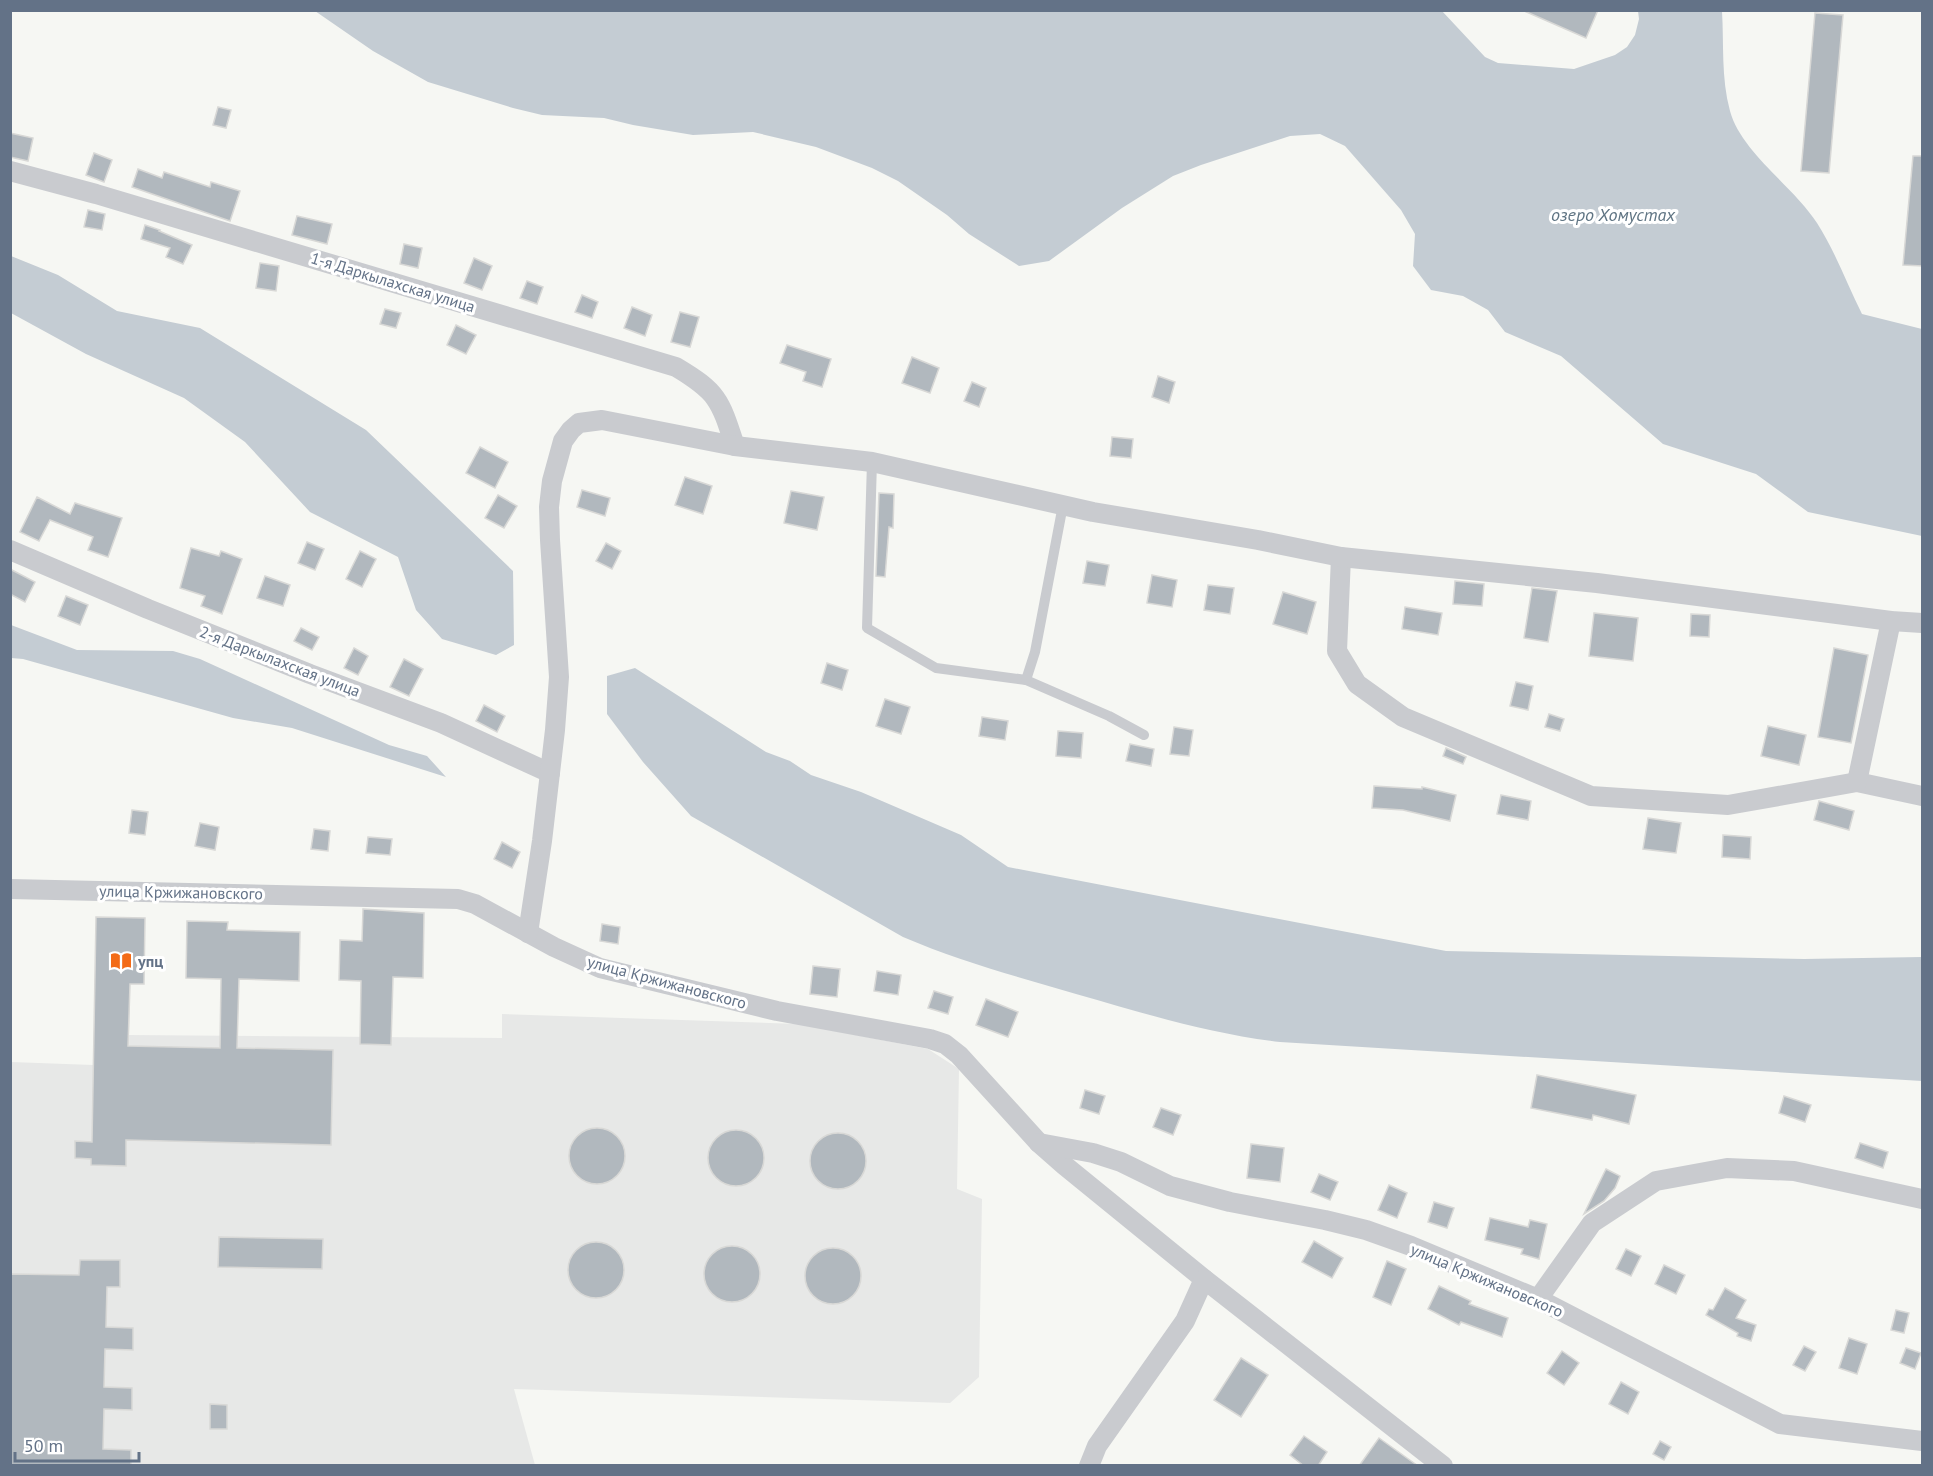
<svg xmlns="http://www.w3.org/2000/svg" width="1933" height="1476" font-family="'PT Sans',sans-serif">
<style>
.built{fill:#e7e8e7}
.water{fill:#c4ccd3}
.building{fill:#b1b8be;stroke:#d8d8d6;stroke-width:1.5}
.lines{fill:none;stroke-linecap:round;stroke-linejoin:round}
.lane{stroke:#c9cbcf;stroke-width:10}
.street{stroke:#c9cbcf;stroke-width:20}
.labels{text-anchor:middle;stroke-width:6;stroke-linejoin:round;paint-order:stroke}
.street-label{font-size:16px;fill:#637287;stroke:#fff}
.poi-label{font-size:16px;font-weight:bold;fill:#637287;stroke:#fff;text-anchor:start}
.water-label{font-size:18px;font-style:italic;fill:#5f7483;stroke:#fff}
</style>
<rect width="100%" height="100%" fill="#f6f7f3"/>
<polygon class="built" points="95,989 130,990 129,1035 502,1038 502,1014 799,1024 928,1049 959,1069 957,1189 982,1199 979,1377 950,1403 514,1389 535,1465 11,1466 11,1062 93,1065"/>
<g class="water">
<path d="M1442 11 1485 57 1498 63 1574 69 1615 55 1627 47 1635 35 1639 19 1638 11H1722C1724 44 1721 78 1730 111 1741 152 1794 187 1817 223 1835 251 1847 284 1862 314L1922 329V536L1808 512 1756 474 1663 444 1561 356 1505 332 1488 310 1463 296 1431 290 1413 266 1415 234 1401 210 1345 146 1320 134 1290 136 1201 165 1173 176 1122 208 1049 261 1019 266 969 234 947 215 898 181 872 168 816 147 753 132 693 135 633 125 604 118 542 115 513 108 428 82 373 51 315 11Z"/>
<polygon points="11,256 58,275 117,311 200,328 366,430 513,571 514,645 496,655 442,639 416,610 398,557 310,512 245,442 184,398 86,354 11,313"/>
<polygon points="11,625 77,650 173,651 200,659 389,745 427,756 446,777 292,728 233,718 23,659 11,658"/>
<path d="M635 668 766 752 790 761 811 775 861 792 961 835 1008 867 1446 951 1804 959 1922 957V1081L1280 1042C1210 1034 1143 1013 1076 994 1018 977 959 961 903 937L691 816 643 762 607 714V676Z"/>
</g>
<g class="building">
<polygon points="1522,10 1598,10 1586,38"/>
<polygon points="1815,13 1843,15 1829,173 1801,171"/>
<polygon points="218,107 231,110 226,128 213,125"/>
<polygon points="10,133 33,138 28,161 10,157"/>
<polygon points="94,153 112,160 104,182 86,175"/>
<polygon points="1913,156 1923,156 1923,266 1903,265"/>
<polygon points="138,169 162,178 164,172 210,187 211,182 240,191 230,221 132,187"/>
<polygon points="88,210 105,214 102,230 84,227"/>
<polygon points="297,216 332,224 327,244 292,235"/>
<polygon points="145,225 160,230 159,231 192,245 183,264 166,257 170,248 141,239"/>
<polygon points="404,244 422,248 418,268 400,264"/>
<polygon points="474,258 492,266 482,290 464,283"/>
<polygon points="260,263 279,266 276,291 256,288"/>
<polygon points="527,281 543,287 537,304 520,298"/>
<polygon points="582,295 598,302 592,318 575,312"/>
<polygon points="632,307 652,315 645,336 624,328"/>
<polygon points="385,309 401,313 396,328 380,324"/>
<polygon points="680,312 699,317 690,347 671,342"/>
<polygon points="456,325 476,335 466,354 447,345"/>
<polygon points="787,345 831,359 822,387 803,381 806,372 780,363"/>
<polygon points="912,357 939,368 930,393 902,383"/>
<polygon points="1158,376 1175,382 1169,403 1152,397"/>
<polygon points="972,382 986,388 979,407 964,401"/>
<polygon points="1112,437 1133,439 1131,458 1110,456"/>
<polygon points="480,447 508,462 495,488 466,473"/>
<polygon points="685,477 712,486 703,514 675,505"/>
<polygon points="582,490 610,498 605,516 577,507"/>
<polygon points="791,491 824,497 817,530 784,523"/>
<polygon points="879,493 894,494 893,528 889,527 885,577 876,576"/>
<polygon points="498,495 517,506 504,528 485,518"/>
<polygon points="37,497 70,514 75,503 122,518 108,557 88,550 93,537 50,520 39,541 20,532"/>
<polygon points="307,542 324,549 315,570 298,563"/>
<polygon points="606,543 621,551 612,569 596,561"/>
<polygon points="191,548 219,556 221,551 242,559 222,614 201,606 205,596 180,588"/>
<polygon points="360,551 376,559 362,587 346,579"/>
<polygon points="1087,561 1109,565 1105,586 1083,583"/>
<polygon points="10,569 35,582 25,602 10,594"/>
<polygon points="1152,575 1177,580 1172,607 1147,603"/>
<polygon points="265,576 290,585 283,606 257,598"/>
<polygon points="1455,581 1484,584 1482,606 1453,604"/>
<polygon points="1208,585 1234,588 1230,614 1204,610"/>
<polygon points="1532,588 1557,591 1548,642 1524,638"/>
<polygon points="1283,592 1316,602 1307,634 1273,624"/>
<polygon points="66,596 88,605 80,625 58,616"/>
<polygon points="1405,607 1442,613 1438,635 1402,629"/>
<polygon points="1594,613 1638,618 1633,661 1589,656"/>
<polygon points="1691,614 1710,615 1709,637 1690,636"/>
<polygon points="301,628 319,637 312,650 294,641"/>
<polygon points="354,648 368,656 358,675 344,668"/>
<polygon points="1834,648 1868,655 1851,743 1818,737"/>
<polygon points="404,659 423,669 409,696 390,687"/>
<polygon points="827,663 848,670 842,690 821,683"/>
<polygon points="1516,682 1533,686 1528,710 1510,706"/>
<polygon points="885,699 910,707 901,734 876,726"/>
<polygon points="484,705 505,716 497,732 476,721"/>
<polygon points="1549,714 1564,719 1560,731 1545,727"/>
<polygon points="982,717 1008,721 1005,740 979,736"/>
<polygon points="1768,726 1806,735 1799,765 1761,756"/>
<polygon points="1174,727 1193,730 1189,756 1170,754"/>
<polygon points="1058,731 1083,733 1081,758 1056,756"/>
<polygon points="1130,744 1154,749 1151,766 1126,761"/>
<polygon points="1446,748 1466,757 1463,764 1443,756"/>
<polygon points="1374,786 1422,789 1422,787 1456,795 1450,821 1403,810 1372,808"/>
<polygon points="1501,795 1531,801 1528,820 1497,814"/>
<polygon points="1819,801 1854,811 1849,830 1814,820"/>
<polygon points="132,810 148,812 145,835 129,833"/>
<polygon points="1648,818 1681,823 1676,853 1643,849"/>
<polygon points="200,823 219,827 215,850 195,846"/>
<polygon points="314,829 330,831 328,851 311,849"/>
<polygon points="1723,835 1751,837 1750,859 1722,857"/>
<polygon points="368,837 392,839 390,855 366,853"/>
<polygon points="502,842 520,852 512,868 494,859"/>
<polygon points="363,909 424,913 423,978 393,977 391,1045 360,1044 361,981 339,980 340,940 362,941"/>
<polygon points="96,917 145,918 144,984 130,984 128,1046 220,1048 221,979 186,978 187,921 228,922 227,930 300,932 299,981 239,979 237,1048 333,1050 331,1145 126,1140 126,1166 91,1165 91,1159 75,1158 75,1141 92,1142"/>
<polygon points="602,924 620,927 618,944 600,941"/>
<polygon points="813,966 840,969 837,997 810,994"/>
<polygon points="877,971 901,975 898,995 874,991"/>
<polygon points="934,991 953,997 948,1014 928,1008"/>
<polygon points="986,999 1018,1012 1008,1037 976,1025"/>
<polygon points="1537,1075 1636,1095 1629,1124 1593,1115 1592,1120 1531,1108"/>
<polygon points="1085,1090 1105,1096 1099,1114 1080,1108"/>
<polygon points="1784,1096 1811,1105 1805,1122 1779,1113"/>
<polygon points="1161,1108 1181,1115 1173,1135 1153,1127"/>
<circle cx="597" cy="1156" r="28"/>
<circle cx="736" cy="1158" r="28"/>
<circle cx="838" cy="1161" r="28"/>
<polygon points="1860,1143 1888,1152 1883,1168 1855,1158"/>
<polygon points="1251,1144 1284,1148 1280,1182 1247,1178"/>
<polygon points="1606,1169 1620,1176 1615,1188 1604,1201 1584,1214"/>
<polygon points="1319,1174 1338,1182 1330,1200 1311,1192"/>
<polygon points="1389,1185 1407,1193 1397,1218 1378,1210"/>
<polygon points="1434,1202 1454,1208 1447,1228 1428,1222"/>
<polygon points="1490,1218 1528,1227 1530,1220 1547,1224 1539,1259 1521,1254 1523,1249 1485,1240"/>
<polygon points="219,1237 323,1239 322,1269 218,1267"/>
<polygon points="1314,1241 1343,1258 1332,1278 1302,1262"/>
<circle cx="596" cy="1270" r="28"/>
<circle cx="732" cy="1274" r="28"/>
<circle cx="833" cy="1276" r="28"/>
<polygon points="1626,1249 1641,1256 1631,1276 1616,1269"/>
<polygon points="80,1260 120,1260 120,1287 107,1287 106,1327 133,1328 133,1350 105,1349 104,1387 132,1388 132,1410 104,1409 103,1449 131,1450 131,1466 10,1466 10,1274 79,1275"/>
<polygon points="1387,1261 1406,1269 1391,1305 1373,1297"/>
<polygon points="1664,1265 1685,1275 1676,1294 1655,1284"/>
<polygon points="1439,1286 1471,1301 1469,1304 1508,1318 1502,1337 1461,1322 1459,1325 1428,1309"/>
<polygon points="1725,1288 1746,1300 1736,1318 1756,1325 1751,1341 1737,1336 1738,1333 1706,1315 1709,1309 1713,1310"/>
<polygon points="1896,1310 1909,1313 1904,1333 1891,1330"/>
<polygon points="1849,1338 1867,1344 1857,1374 1839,1368"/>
<polygon points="1804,1346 1816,1352 1805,1371 1793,1365"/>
<polygon points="1906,1348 1921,1353 1915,1369 1900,1363"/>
<polygon points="1562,1351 1579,1363 1564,1385 1547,1373"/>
<polygon points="1241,1358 1268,1375 1241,1417 1214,1400"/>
<polygon points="1621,1382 1639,1392 1628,1414 1609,1404"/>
<polygon points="210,1404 227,1405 227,1429 210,1429"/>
<polygon points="1304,1436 1327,1452 1318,1466 1304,1466 1290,1455"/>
<polygon points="1379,1438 1418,1466 1359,1466"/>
<polygon points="1660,1441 1671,1447 1664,1460 1653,1454"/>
</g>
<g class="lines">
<g class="lane">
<polyline points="872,462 867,628 936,668 1026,680 1109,716 1144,735"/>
<polyline points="1026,680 1035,652 1063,505"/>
</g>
<g class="street">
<path d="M10 171 96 194 676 367C718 392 720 400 735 446"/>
<polyline points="10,550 148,609 310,674 441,723 550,773"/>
<polyline points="1341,557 1337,651 1357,684 1403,717 1591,796 1728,805 1857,782 1922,796"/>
<polyline points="1857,782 1891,621"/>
<polyline points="10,889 458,899 475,904 554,947 600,968 777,1011 930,1039 945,1044 959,1055 1039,1143 1064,1165 1204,1279 1443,1466"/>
<polyline points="528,933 542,841 555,730 559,677 550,540 549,507 552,481 563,441 571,430 579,423 602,420 735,446 872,462 1093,512 1258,540 1341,557 1597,583 1891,621 1922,623"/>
<polyline points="1039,1143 1093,1153 1121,1162 1170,1186 1230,1202 1325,1220 1366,1230 1411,1246 1538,1299 1780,1424 1922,1441"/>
<polyline points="1538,1299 1592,1223 1656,1181 1727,1168 1794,1171 1922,1199"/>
<polyline points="1089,1466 1097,1446 1185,1321 1204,1279"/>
</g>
</g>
<defs>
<symbol id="library-bare" viewBox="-9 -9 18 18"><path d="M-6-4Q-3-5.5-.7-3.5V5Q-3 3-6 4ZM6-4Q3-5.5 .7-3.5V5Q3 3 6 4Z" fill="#f36b17" stroke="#fff" stroke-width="2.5" paint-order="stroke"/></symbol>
</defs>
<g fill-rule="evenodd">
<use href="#library-bare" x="106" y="946" width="30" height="30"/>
</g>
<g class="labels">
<g class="street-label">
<text transform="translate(393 282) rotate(17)" y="6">1-я Даркылахская улица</text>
<text transform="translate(280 661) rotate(21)" y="6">2-я Даркылахская улица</text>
<text transform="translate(181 892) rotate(1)" y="6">улица Кржижановского</text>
<text transform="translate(667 982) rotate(15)" y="6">улица Кржижановского</text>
<text transform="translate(1487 1280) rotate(23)" y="6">улица Кржижановского</text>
</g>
<g class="poi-label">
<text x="138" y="967">упц</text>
</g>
<g class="water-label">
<text x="1613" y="221">озеро Хомустах</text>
</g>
</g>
<rect width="1933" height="1476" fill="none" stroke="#637287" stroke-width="24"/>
<path d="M15 1452v9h124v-9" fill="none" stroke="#637287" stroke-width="3"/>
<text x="24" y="1452" font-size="18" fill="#637287" stroke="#ffffff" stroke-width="4.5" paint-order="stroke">50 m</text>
</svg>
